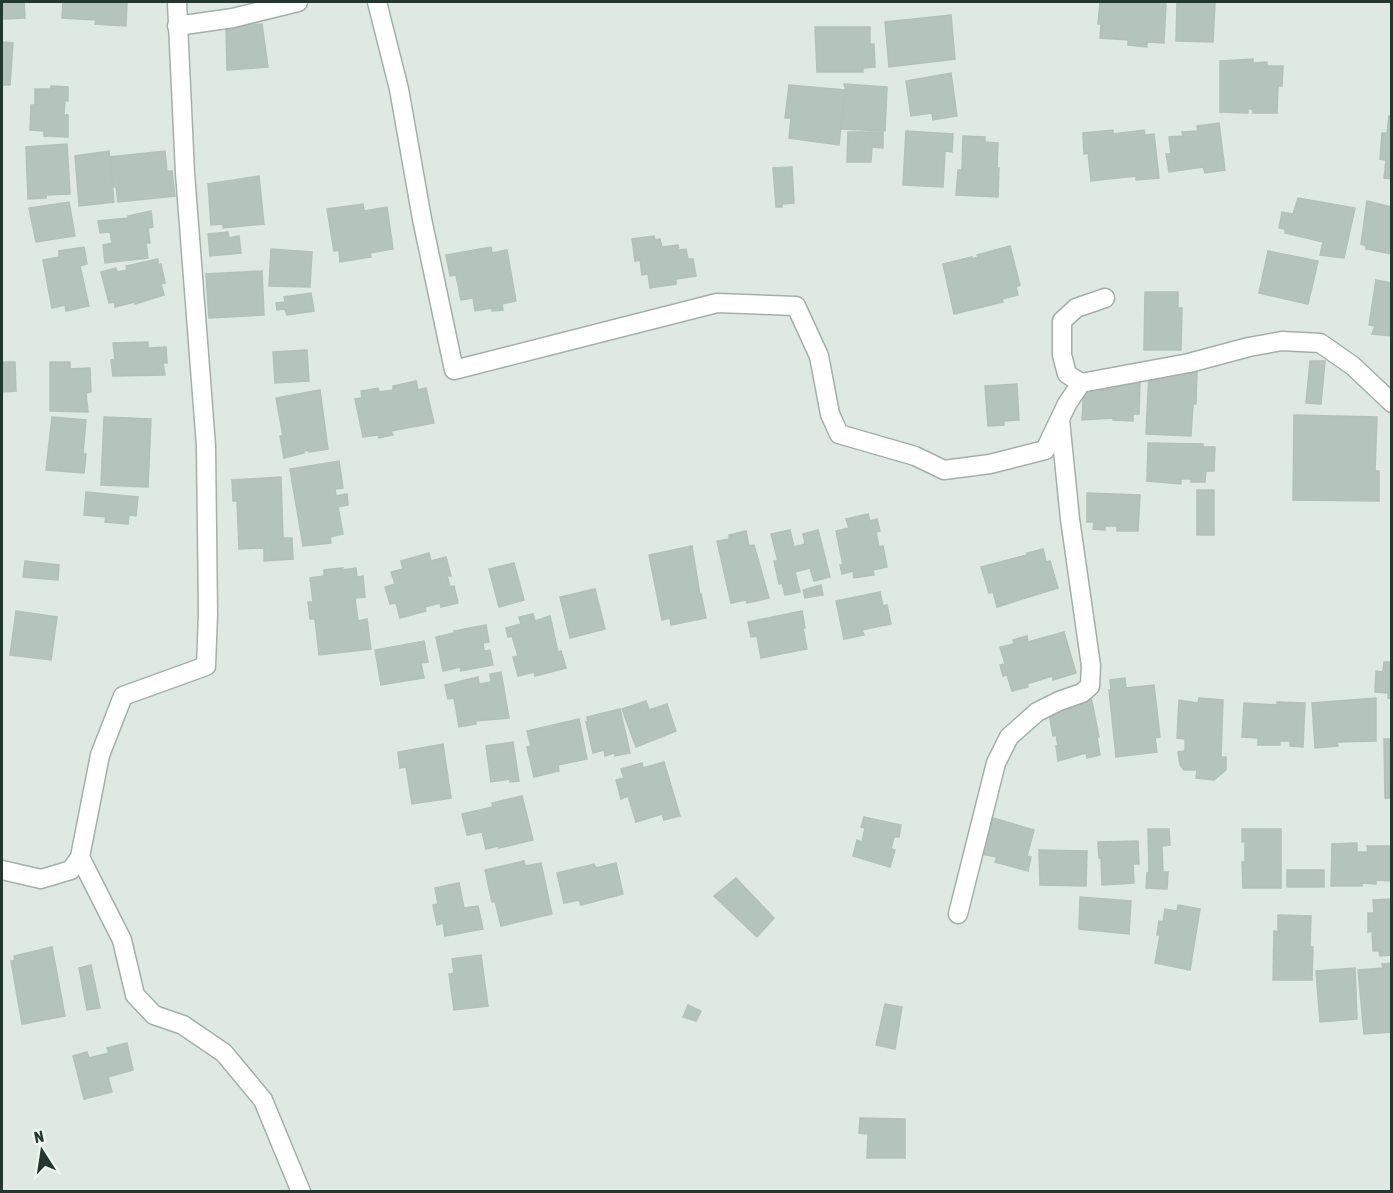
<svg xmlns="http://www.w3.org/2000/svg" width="1393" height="1193" font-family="'Asap Condensed',sans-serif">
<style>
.building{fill:#b4c3bc;stroke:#b2c1ba;stroke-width:1.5}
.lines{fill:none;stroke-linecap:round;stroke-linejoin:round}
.minor-casing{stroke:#a2b0aa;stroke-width:21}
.minor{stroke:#fff;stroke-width:18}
</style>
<rect width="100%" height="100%" fill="#dfe9e3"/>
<g class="building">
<polygon points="2,2 24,2 25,18 4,19 4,15 2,15"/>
<polygon points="63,2 127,2 126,26 95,24 96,20 62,18"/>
<polygon points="1100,2 1159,2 1166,4 1164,43 1147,42 1147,47 1128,45 1128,40 1100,38 1101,24 1098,24"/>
<polygon points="1177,2 1215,2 1213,42 1176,41"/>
<polygon points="951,15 955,59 889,67 885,22"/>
<polygon points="262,24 268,67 227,70 226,26"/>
<polygon points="815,27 870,27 870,44 874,44 875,67 863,68 863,72 817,72"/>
<polygon points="2,42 13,43 10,85 2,85"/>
<polygon points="1253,59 1253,63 1267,62 1267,66 1283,66 1282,86 1278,86 1277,113 1253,113 1253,109 1248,109 1248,113 1220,112 1220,61"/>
<polygon points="951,73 957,116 933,120 932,113 911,116 906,81"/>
<polygon points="844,84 887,87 885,131 841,129 846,91"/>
<polygon points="789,85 845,90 839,145 789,138 791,118 785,118"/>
<polygon points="51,86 68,87 68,101 65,100 64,115 68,115 68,137 44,136 44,131 30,130 31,105 35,105 35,89 51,89"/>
<polygon points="1389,116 1392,116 1392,179 1384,178 1386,160 1380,159 1382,133 1387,133"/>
<polygon points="1219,123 1225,170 1205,173 1203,167 1169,172 1166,154 1171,154 1169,137 1183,136 1182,132 1198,131 1197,126"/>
<polygon points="1113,130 1113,134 1144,130 1145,135 1154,134 1159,178 1136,180 1136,176 1091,181 1088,153 1084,154 1083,133"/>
<polygon points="906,131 953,134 952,152 945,151 943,187 903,185"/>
<polygon points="848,132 883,132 883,148 872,147 871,162 847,162"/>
<polygon points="963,136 985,137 985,142 998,143 997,168 999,168 998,197 956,195 958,170 962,170"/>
<polygon points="67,144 70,194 46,195 46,198 28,199 26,147"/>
<polygon points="109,151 114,202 79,206 75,156"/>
<polygon points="165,151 167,171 172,171 175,196 118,202 116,187 113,187 110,157"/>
<polygon points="792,167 794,203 782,204 782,207 776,207 773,168"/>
<polygon points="259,176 264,224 223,228 223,224 211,225 208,184"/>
<polygon points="1298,198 1355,208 1344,258 1320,255 1323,242 1285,233 1285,229 1279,228 1282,212 1293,214"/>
<polygon points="1367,201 1392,207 1392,254 1366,249 1366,246 1361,244"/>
<polygon points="69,202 75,236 36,242 29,208"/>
<polygon points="363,204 364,211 387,207 393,249 370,253 371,257 340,262 339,250 334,251 327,209"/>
<polygon points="151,211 153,227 148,228 150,243 146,243 148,258 105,263 103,245 112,243 110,232 100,233 98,221 128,218 128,216"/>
<polygon points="228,232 229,238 239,236 241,253 210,256 208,234"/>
<polygon points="654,236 655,240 660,239 662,247 678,245 679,250 686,249 688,259 693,259 696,276 676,279 676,284 650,288 648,274 642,275 640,260 635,261 632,239"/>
<polygon points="1010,246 1020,285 1016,287 1018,295 1002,299 1003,302 954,314 943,264 972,257 972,259 978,257 977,255"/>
<polygon points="84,247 87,264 80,266 89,306 66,311 65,305 52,308 43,260 59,257 59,251"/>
<polygon points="491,247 492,253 507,250 516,301 502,304 503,310 492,311 492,308 475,311 473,298 461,300 456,275 450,276 446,255"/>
<polygon points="271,249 312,252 310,287 269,286"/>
<polygon points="1268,251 1318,261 1308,304 1259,293"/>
<polygon points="158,259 158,265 161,264 165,283 161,284 164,295 135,304 134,302 115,307 115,302 109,303 101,272 116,268 117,272 127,270 126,266"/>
<polygon points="262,271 264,315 209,318 206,274"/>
<polygon points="1376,280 1392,283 1392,336 1372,334 1375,326 1369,325"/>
<polygon points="1145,292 1178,292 1178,308 1182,308 1181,350 1144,350"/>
<polygon points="311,293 314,311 287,315 285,309 277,310 276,303 285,302 284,297"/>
<polygon points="148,342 148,348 166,347 167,363 163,363 165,375 113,376 111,360 115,359 113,343"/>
<polygon points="307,350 309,381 275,383 273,352"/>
<polygon points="1310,361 1325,361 1321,404 1306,403"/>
<polygon points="2,362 15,362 16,391 2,392"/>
<polygon points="50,362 70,362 70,369 90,368 91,392 86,393 88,412 50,411"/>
<polygon points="1166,371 1197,372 1196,404 1193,404 1191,436 1146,434 1149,372"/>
<polygon points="416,381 418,390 426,388 434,423 391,431 393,435 379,438 378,435 363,437 355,399 362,398 361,391 378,388 379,392 393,390 393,386"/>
<polygon points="1127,382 1140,382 1139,414 1133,414 1133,421 1113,420 1113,418 1082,420 1084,385 1127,386"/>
<polygon points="1017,384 1019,420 1004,421 1004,425 988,426 985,386"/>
<polygon points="320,390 328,449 309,452 309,450 304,451 304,453 284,458 280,436 283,436 276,398"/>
<polygon points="1294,415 1377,417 1375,471 1379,471 1379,501 1293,500"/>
<polygon points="52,417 86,420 83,454 86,454 84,473 46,470"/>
<polygon points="104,417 151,419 148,487 101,485"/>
<polygon points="1148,443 1203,444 1203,447 1215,447 1214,471 1206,471 1205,482 1191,482 1191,479 1181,479 1181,484 1147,481"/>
<polygon points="339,461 343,488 335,489 336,496 347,494 348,505 338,507 343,534 330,537 331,543 303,546 290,469"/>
<polygon points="281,477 283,538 292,538 293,559 264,561 264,548 239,549 237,501 233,501 232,480"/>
<rect x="1197" y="490" width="17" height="45"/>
<polygon points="86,492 138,497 136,516 129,515 128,524 105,522 106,517 84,515"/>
<polygon points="1087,493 1140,495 1138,531 1117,531 1117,526 1105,526 1105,530 1093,529 1094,522 1087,522"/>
<polygon points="868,514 870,521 877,519 880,531 876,532 879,547 883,546 887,567 873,570 874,575 854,578 853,571 842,574 840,565 843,565 836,531 849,528 846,519"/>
<polygon points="790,530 794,547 805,544 803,534 818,530 830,577 814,581 810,568 795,572 800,592 785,595 782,583 779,584 774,561 778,561 771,534"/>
<polygon points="746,531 749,546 754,545 769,598 747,603 746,600 731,603 717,541 729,539 729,535"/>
<polygon points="692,546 700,595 701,594 706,618 671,625 670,618 662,620 649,555"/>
<polygon points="1043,549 1046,562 1050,561 1058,588 997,607 993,592 989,593 981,567 1027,555 1027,553"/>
<polygon points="429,553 431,561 446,557 451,576 447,576 450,587 454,586 458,603 441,607 440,603 425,607 426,611 400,618 396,603 390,604 385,587 395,584 391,572 403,569 401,561"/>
<polygon points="25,561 59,565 58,580 23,577"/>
<polygon points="514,563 524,600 499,607 489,569"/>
<polygon points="343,568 342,570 356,568 357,577 363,576 365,597 355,598 358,621 367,619 371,649 319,655 315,619 310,619 308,602 313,602 310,578 324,576 324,570"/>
<polygon points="821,585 823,595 805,598 803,590"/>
<polygon points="595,589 605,629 570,638 560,597"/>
<polygon points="880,592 883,606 887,605 891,624 862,630 864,635 844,639 836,601"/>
<polygon points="16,611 57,617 51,660 10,655"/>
<polygon points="802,611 805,628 803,628 807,649 761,658 757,636 751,637 748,622"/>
<polygon points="533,614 535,621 550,616 558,652 561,651 566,668 535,676 534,672 518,676 513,657 518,656 512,636 508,637 506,628 521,624 519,617"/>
<polygon points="486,625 489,642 483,643 484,651 490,650 493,665 461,671 460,667 443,671 436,637 454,633 454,631"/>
<polygon points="1064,632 1076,673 1053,680 1052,676 1027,684 1028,687 1012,691 1007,675 1003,676 1000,665 1005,664 1000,647 1014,644 1013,640 1027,636 1028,642"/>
<polygon points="424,641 428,662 421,663 424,678 381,685 375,650"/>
<polygon points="1384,662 1392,662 1392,699 1388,698 1388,693 1375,692 1376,671 1383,672"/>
<polygon points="501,672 509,718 475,721 476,724 459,727 454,698 448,699 445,685 478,677 479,684 491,682 490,674"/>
<polygon points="1125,678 1126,688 1154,685 1160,737 1155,738 1157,752 1116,757 1109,690 1111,690 1110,680"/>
<polygon points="1091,697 1099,737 1097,737 1100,755 1087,758 1086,753 1058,761 1056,746 1058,745 1056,735 1053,736 1048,708"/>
<polygon points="1199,698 1223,700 1221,757 1226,757 1226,770 1214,780 1196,778 1197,770 1184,770 1180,765 1178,752 1185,751 1185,739 1177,738 1179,700 1198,703"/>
<polygon points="1376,698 1376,741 1337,742 1338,746 1315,748 1312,703"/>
<polygon points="646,701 649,710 667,704 676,731 636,747 622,709"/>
<polygon points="1277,702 1305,703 1303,747 1290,746 1290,741 1280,741 1280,745 1258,745 1258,738 1242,737 1244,703 1277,705"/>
<polygon points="620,709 630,753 615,756 614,753 605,756 604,750 593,753 586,722 588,722 587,717"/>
<polygon points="579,719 587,759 558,765 559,771 534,777 527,747 531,746 527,731"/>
<polygon points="1384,739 1392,739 1392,798 1385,798"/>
<polygon points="513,742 519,781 510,782 510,779 491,782 486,746"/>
<polygon points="443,744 451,798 412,804 406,767 400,768 398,752"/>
<polygon points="664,762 680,816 664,820 662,814 636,822 628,796 621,799 616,780 624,778 621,769 642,763 643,768"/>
<polygon points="522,796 533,840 499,848 499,846 486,849 482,832 467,835 462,814 493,807 492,803"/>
<polygon points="864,817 901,825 899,837 894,837 891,849 895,850 890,867 853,856 857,840 862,842 865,828 861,827"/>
<polygon points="990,817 1034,830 1027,856 1031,857 1028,871 995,862 997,857 980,854"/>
<polygon points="1148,829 1169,829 1170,845 1162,846 1163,872 1168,872 1167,889 1146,888 1147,873 1149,872"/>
<polygon points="1242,829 1281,829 1281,888 1243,888 1242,862 1245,862 1245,841 1242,842"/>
<polygon points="1138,841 1139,864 1133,864 1134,883 1102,885 1101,858 1099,858 1098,842"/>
<polygon points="1357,843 1357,852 1368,852 1367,846 1391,846 1391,881 1376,880 1376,884 1362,883 1362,886 1331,886 1332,844"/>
<polygon points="1039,850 1087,851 1086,886 1040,885"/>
<polygon points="524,861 525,866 541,863 552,914 501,926 495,901 492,902 485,870"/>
<polygon points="616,863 623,894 581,905 579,900 564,903 557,873 594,864 596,868"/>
<rect x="1287" y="870" width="37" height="17"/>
<polygon points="736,878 774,918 757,937 714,896"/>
<polygon points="459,883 464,908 478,906 483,929 445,936 443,923 437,925 433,905 438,904 435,888"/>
<polygon points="1080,897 1131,901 1129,934 1079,929"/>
<polygon points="1392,899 1392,955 1380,956 1379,951 1373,951 1372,931 1368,932 1368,913 1374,913 1373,900"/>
<polygon points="1178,905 1200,909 1190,970 1155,963 1160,935 1157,935 1159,921 1163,922 1165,909 1177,911"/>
<polygon points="1278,915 1311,916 1310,947 1313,947 1312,980 1273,980 1274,931 1278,932"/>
<polygon points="52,947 65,1016 22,1024 11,961 15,960 14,956"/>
<polygon points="481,955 488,1006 454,1010 449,974 454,973 452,959"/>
<polygon points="1392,963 1392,1032 1364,1034 1358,970 1383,968 1382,964"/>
<polygon points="91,965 100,1008 87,1010 79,968"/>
<polygon points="1355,968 1357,1019 1320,1022 1316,971"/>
<polygon points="885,1004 902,1007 895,1049 876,1045"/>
<polygon points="688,1005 701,1011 696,1021 683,1017"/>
<polygon points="127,1043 133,1070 108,1077 112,1092 84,1099 73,1056 87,1052 89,1058 109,1053 107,1048"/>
<polygon points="860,1118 905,1119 905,1158 867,1158 868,1134 859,1133"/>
</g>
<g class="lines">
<defs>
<g id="minor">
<polyline points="377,2 399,89 422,219 454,370 717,303 796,306 819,356 830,414 839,434 915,456 944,470 990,464 1045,450 1067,404 1081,383 1189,363 1249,347 1282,341 1320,343 1353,366 1392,403"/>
<polyline points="177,26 233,18 298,2"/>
<polyline points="1081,383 1067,374 1062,355 1062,321 1076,308 1105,298"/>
<polyline points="80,857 122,940 135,995 154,1015 183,1025 224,1053 263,1100 301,1192"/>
<polyline points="2,870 41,879 71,870 80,857 100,755 123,696 206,666 208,614 206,446 185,173 177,2"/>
<polyline points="958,914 996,763 1009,737 1037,712 1059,701 1082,693 1090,686 1091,666 1070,519 1060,420"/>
</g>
</defs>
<use href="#minor" class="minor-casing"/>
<use href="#minor" class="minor"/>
</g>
<rect width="1393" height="1193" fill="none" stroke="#213730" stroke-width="6"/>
<g transform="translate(42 1151) rotate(348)" stroke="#eef6f2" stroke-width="4.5" paint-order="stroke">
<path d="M0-4.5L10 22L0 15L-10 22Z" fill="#213730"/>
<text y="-9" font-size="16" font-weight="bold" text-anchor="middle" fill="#213730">N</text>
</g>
</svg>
